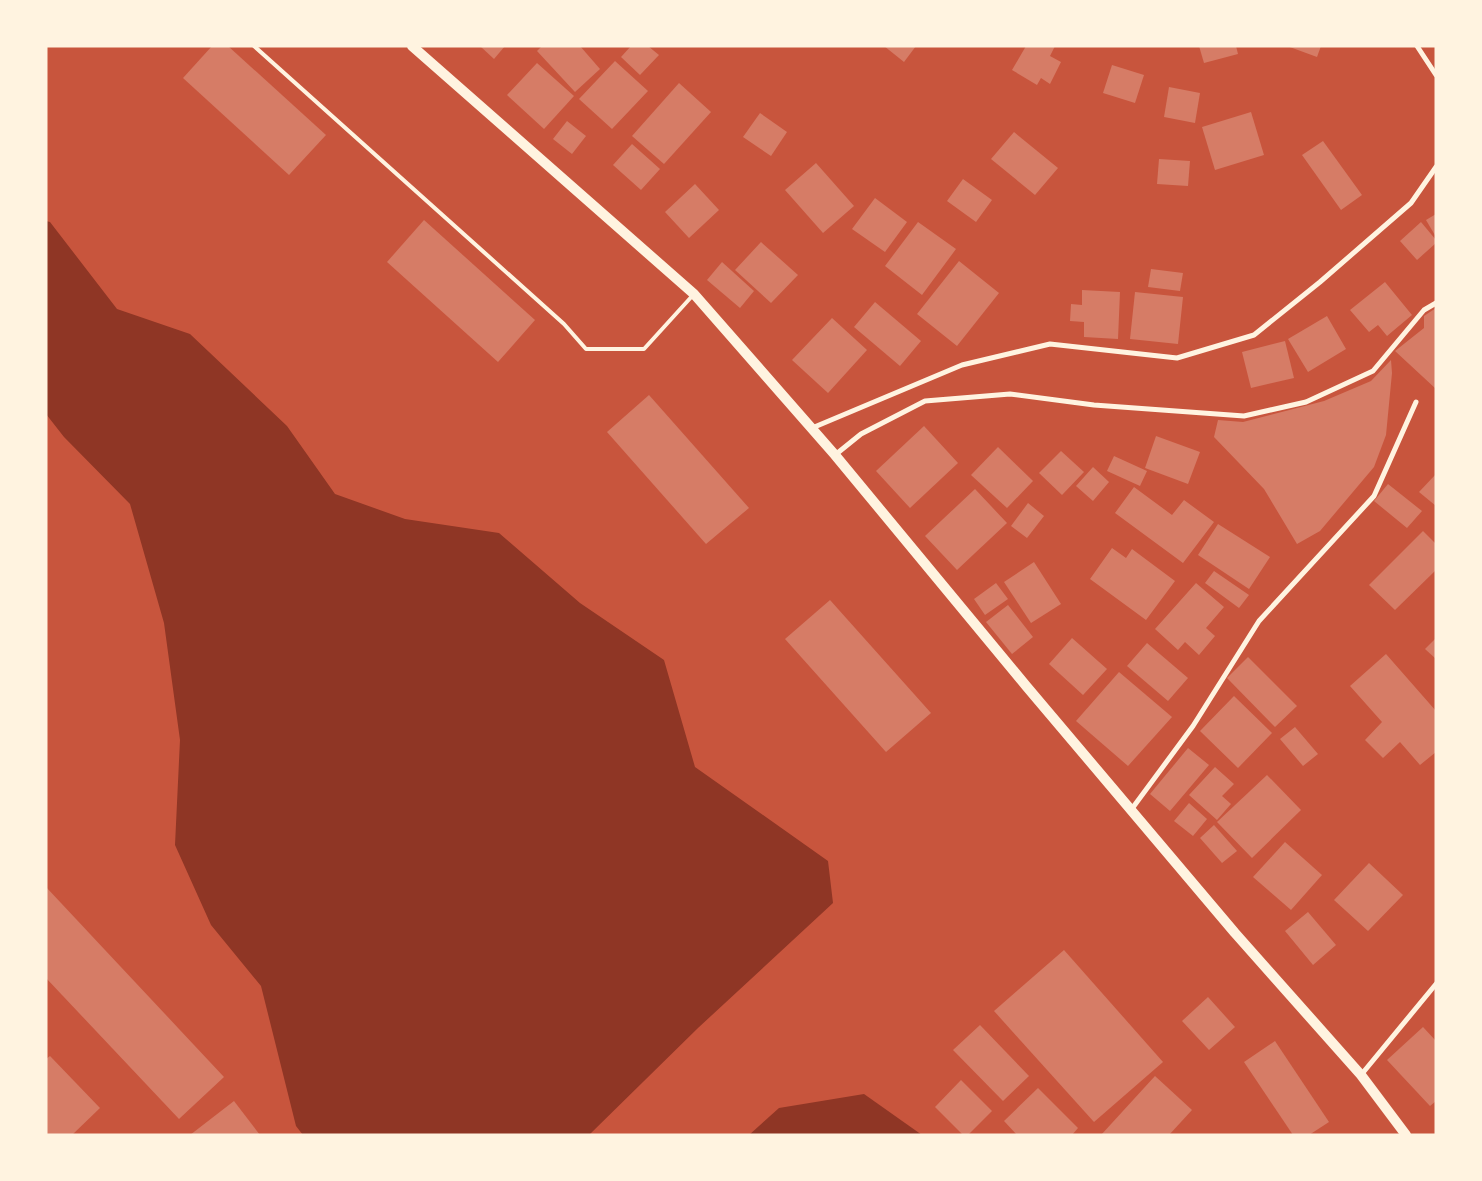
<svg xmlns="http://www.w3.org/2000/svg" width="1482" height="1181" font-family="'Public Sans',sans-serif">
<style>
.water{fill:#8f3625}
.building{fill:#d67c66}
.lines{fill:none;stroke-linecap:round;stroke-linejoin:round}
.service{stroke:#fff3e0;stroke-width:4}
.minor{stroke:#fff3e0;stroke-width:5}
.secondary{stroke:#fff3e0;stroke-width:10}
</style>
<rect width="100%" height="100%" fill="#c8553d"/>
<g class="water">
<polygon points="46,221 50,222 117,309 190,334 287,426 335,494 405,519 499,533 580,603 664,660 695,767 828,861 833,903 698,1028 589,1135 303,1135 296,1126 261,986 211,925 175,845 180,740 164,623 130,504 64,437 46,414"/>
<polygon points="864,1094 922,1135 749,1135 779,1108"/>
</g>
<g class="building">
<polygon points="212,46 228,46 326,135 289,175 183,78"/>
<polygon points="480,46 505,46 494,59"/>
<polygon points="542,46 580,46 600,69 575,92 537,51"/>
<polygon points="631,46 648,46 659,55 640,75 621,57"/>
<polygon points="884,46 916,46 904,62"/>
<polygon points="1026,46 1055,46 1050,56 1061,62 1050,84 1041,78 1037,85 1012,70"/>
<polygon points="1199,46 1236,46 1238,54 1204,63"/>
<polygon points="1287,46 1321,46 1317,57"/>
<polygon points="615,61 648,91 612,129 579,99"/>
<polygon points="537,63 574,96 544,129 507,95"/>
<polygon points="1112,65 1144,75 1135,103 1103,93"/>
<polygon points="679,83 711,112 664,164 632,136"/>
<polygon points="1169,87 1200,93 1195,123 1164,117"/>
<polygon points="1251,112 1264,155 1215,170 1202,127"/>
<polygon points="760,113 787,132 771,156 743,137"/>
<polygon points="567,121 586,136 572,154 553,139"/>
<polygon points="1014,132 1058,168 1035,195 991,159"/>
<polygon points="1323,141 1362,195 1341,210 1302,155"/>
<polygon points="632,144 660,169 641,190 613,165"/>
<polygon points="1159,159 1190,161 1188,186 1157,184"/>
<polygon points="816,163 854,206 823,233 785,190"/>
<polygon points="963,179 992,200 976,222 947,201"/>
<polygon points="695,184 719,210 689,238 665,212"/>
<polygon points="875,198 907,222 885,252 852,229"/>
<polygon points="1436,214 1436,237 1426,220"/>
<polygon points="424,220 535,320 498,362 387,262"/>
<polygon points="918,222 956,249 922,295 885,266"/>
<polygon points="1421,222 1436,240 1436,243 1417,260 1400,241"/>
<polygon points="761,242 798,275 771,303 735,270"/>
<polygon points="959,261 999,293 957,346 917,314"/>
<polygon points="722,262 754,291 740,308 707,280"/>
<polygon points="1151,269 1183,273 1180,291 1148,287"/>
<polygon points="1385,282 1412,315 1387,336 1378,325 1369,332 1350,310"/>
<polygon points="1082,290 1120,292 1118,339 1084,337 1084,322 1070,321 1071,304 1082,305"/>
<polygon points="1135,292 1183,297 1178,344 1130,339"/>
<polygon points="875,302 921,341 900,366 854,327"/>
<polygon points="1436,308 1436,389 1395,351 1424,328 1424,316"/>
<polygon points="1327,316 1346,349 1308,372 1288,339"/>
<polygon points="832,318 867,350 828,393 792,360"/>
<polygon points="1285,341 1294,378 1251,388 1242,352"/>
<polygon points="1391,360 1392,373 1386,435 1374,467 1320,531 1297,544 1264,489 1214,437 1218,420 1243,422 1324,401 1371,381"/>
<polygon points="649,395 749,508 706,544 607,432"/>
<polygon points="924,426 958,463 910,508 876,471"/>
<polygon points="1156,436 1200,452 1188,484 1145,468"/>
<polygon points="998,447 1033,481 1007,508 971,475"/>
<polygon points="1061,451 1084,472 1062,495 1039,473"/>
<polygon points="1114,456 1147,471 1140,486 1107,471"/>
<polygon points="1093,467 1109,482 1093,501 1076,486"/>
<polygon points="1436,474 1436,506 1419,492"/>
<polygon points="1388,484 1422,511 1407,528 1374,501"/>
<polygon points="1134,487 1172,515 1184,500 1214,522 1183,563 1115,513"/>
<polygon points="975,489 1007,523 957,570 925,536"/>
<polygon points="1028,503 1044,516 1027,538 1011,526"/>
<polygon points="1218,524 1270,557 1249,589 1198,555"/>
<polygon points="1423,531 1436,544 1436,570 1395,610 1369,585"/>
<polygon points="1112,548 1126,558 1132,549 1175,581 1146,620 1090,579"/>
<polygon points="1034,562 1061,604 1031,623 1004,582"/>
<polygon points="1214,571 1249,595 1239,608 1205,583"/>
<polygon points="996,583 1008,599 985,615 974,599"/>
<polygon points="1196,583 1224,607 1206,628 1215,636 1199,655 1185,642 1178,650 1155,629"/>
<polygon points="830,600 931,713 886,752 785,639"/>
<polygon points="1008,605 1033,637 1012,654 986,622"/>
<polygon points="1072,638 1107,669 1083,695 1049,664"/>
<polygon points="1436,638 1436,659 1425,649"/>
<polygon points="1147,643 1188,678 1168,701 1127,666"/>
<polygon points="1386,654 1436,711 1436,752 1420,765 1400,742 1383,758 1365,740 1382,722 1350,686"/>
<polygon points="1248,657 1297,706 1275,727 1227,678"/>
<polygon points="1119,672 1172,717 1128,766 1076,721"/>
<polygon points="1234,696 1272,733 1238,768 1200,731"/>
<polygon points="1295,727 1318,754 1303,766 1280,739"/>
<polygon points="1188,748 1209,765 1170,811 1150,794"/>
<polygon points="1215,767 1234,784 1222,796 1231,804 1217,820 1189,795"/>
<polygon points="1267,775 1301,810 1252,858 1217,822"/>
<polygon points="1189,803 1207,819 1193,836 1174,821"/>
<polygon points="1214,825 1237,851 1222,863 1200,838"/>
<polygon points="1285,842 1322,875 1291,910 1253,877"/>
<polygon points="1369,863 1403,895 1368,931 1334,900"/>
<polygon points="46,887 224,1077 179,1119 46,978"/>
<polygon points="1308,912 1336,945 1313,965 1285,931"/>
<polygon points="1064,950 1163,1062 1094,1122 994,1011"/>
<polygon points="1208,997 1235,1027 1209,1050 1182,1021"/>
<polygon points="980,1025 1029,1076 1003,1101 953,1050"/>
<polygon points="1423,1027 1436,1041 1436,1101 1430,1106 1387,1060"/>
<polygon points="1275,1041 1329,1122 1309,1135 1293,1135 1244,1062"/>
<polygon points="50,1056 100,1108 72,1135 46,1135 46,1059"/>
<polygon points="1155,1076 1192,1110 1169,1135 1101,1135"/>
<polygon points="961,1080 992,1111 968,1135 963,1135 935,1107"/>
<polygon points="1038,1088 1078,1128 1072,1135 1017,1135 1004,1121"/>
<polygon points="234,1101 260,1135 190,1135"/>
</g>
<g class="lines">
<polyline class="service" points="254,46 564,324 586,349 644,349 694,294"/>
<g class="minor">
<polyline points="1417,46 1436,75"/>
<polyline points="812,428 962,365 1050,344 1177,358 1254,335 1320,282 1411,203 1436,167"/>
<polyline points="835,455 861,434 925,401 1010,394 1094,405 1244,416 1306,402 1373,371 1424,310 1436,303"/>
<polyline points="1131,810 1193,726 1259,621 1374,496 1416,402"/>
<polyline points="1361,1075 1436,984"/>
</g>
<polyline class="secondary" points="412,46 694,294 835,455 1027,687 1235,933 1361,1075 1406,1135"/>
</g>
<rect width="1482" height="1181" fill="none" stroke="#fff3e0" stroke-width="95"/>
</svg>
